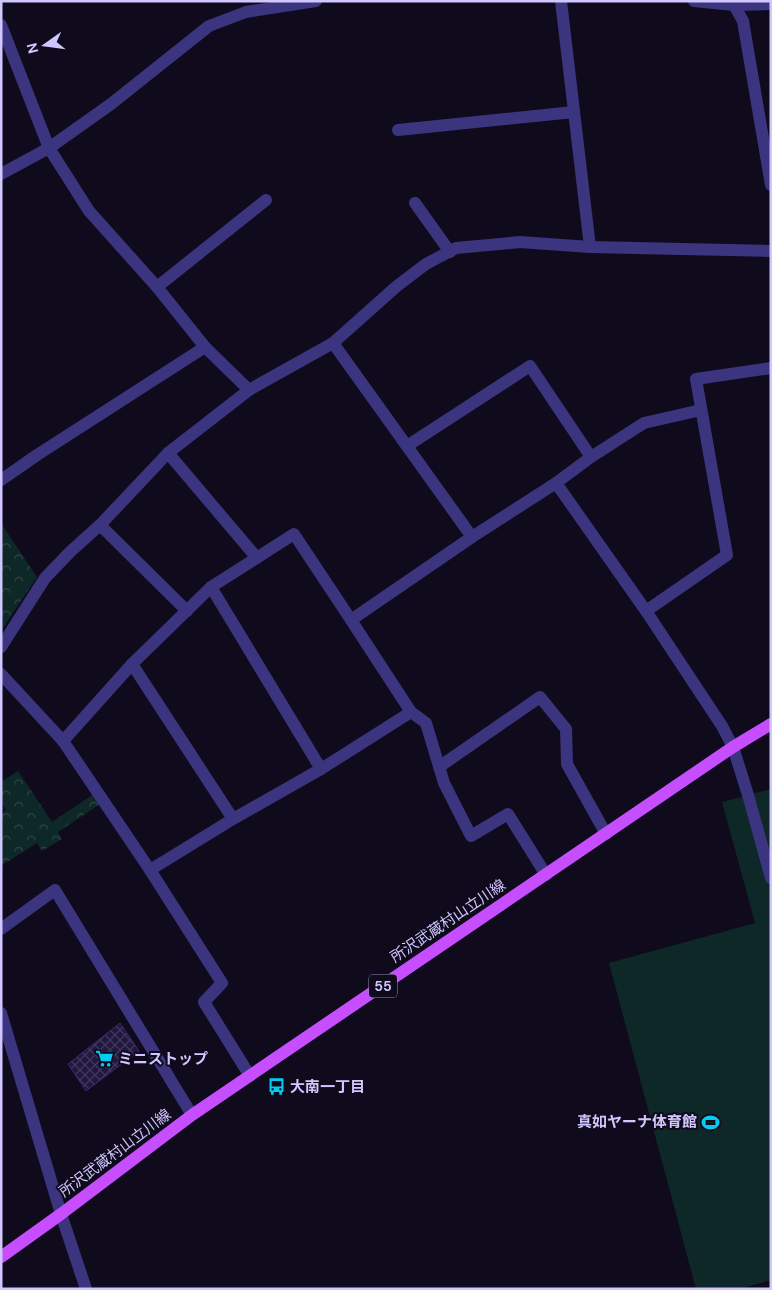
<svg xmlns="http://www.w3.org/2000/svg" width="772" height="1290" font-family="'DM Sans','Noto Sans JP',sans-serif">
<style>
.park{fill:url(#park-crowns)}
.garden{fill:#0e2727}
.building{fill:url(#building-cross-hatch);stroke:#39286b}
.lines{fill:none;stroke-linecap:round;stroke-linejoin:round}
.minor{stroke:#3b347e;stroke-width:12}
.major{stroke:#c74eff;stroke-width:12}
.labels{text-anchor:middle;stroke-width:4;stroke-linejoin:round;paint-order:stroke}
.shield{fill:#0f0b1d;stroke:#978fbb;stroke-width:1}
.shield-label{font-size:14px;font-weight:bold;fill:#d1c7ff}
.street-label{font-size:15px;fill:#d1c7ff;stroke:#0f0b1d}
.poi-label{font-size:15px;font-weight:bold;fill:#d1c7ff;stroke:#0f0b1d;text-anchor:start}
</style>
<defs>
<pattern id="park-crowns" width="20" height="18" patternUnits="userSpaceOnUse" patternTransform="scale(1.25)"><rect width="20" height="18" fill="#0e2727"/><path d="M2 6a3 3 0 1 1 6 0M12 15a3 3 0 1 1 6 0" fill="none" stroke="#304547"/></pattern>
<pattern id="building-cross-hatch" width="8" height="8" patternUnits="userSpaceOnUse" patternTransform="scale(1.25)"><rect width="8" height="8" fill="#21173f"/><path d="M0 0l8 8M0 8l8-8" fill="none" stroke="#40375c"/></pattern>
</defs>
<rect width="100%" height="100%" fill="#0f0b1d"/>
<g class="park">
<polygon points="1,523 37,577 1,631"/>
<polygon points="18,771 52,822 94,794 100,804 58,832 62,839 42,851 37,843 1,866 1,814 6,810 1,803 1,782"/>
</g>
<polygon class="garden" points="771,789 771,1280 740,1289 696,1289 609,963 755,923 722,802"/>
<polygon class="building" points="120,1023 139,1051 86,1091 68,1064"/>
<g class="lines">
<g class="minor">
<polyline points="561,1 590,247"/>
<polyline points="694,1 734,5 743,21 771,185"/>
<polyline points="734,5 771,4"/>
<polyline points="1,25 49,148 89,211 157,287 205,347 249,390"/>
<polyline points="398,130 574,112"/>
<polyline points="1,174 49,148 111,104 209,26 246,12 316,1"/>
<polyline points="415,203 450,252"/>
<polyline points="157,287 266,200"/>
<polyline points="333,343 472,537"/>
<polyline points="407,446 530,366 591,457"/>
<polyline points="168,453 257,558"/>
<polyline points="1,480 37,455 205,347"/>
<polyline points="556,483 646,611 722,726 733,747 748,795 771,878"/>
<polyline points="100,525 187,611"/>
<polyline points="211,587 321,769"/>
<polyline points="646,611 727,555 696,379 771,368"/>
<polyline points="1,647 45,578 71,551 100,525 168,453 249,390 333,343 397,286 426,264 456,248 520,242 590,247 771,251"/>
<polyline points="132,664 233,819"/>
<polyline points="1,674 63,741 150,870 222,983 204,1002 250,1076"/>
<polyline points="411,712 426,723 444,783 471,836 508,814 546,875"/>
<polyline points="63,741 132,664 211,587 294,534 351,620 472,537 556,483 591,457 644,423 701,410"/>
<polyline points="439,767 540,697 566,729 567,764 606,834"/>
<polyline points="150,870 233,819 321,769 411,712 351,620"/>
<polyline points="1,929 55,890 192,1115"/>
<polyline points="1,1013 61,1214 86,1289"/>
</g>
<polyline class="major" points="1,1257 61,1214 192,1115 733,747 771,724"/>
</g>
<defs>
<symbol id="supermarket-bare" viewBox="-9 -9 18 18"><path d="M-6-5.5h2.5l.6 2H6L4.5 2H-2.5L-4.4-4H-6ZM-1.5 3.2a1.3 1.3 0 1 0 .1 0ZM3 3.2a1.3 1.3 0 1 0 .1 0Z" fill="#00ccf2" stroke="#0f0b1d" stroke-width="2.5" paint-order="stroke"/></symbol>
<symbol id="bus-bare" viewBox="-9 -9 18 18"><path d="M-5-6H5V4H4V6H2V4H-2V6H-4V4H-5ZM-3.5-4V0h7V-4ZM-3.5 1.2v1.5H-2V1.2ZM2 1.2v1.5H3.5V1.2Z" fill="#00ccf2" stroke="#0f0b1d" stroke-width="2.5" paint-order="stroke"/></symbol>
<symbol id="stadium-bare" viewBox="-9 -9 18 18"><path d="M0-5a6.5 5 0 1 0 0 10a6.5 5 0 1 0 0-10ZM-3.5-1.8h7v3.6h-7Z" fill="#00ccf2" stroke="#0f0b1d" stroke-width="2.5" paint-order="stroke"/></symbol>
</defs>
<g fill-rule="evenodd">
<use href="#supermarket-bare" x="92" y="1046" width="25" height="25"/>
<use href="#bus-bare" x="264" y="1074" width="25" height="25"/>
<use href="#stadium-bare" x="698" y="1110" width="25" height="25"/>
</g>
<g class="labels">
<rect class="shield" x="369" y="974.5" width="28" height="23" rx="4"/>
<g class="shield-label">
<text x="383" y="991">55</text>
</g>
<g class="street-label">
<text transform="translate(448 921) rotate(-34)" y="5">所沢武蔵村山立川線</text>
<text transform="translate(115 1153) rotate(-37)" y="5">所沢武蔵村山立川線</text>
</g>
<g class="poi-label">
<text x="118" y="1064">ミニストップ</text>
<text x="290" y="1092">大南一丁目</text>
<text x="697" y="1127" text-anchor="end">真如ヤーナ体育館</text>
</g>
</g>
<rect width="772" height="1290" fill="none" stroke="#d1c7ff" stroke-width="5"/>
<g transform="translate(45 45) rotate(256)" stroke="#0f0b1d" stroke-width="4" paint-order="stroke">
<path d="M0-4L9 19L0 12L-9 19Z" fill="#d1c7ff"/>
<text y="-8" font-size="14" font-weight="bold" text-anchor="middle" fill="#d1c7ff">N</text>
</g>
</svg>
